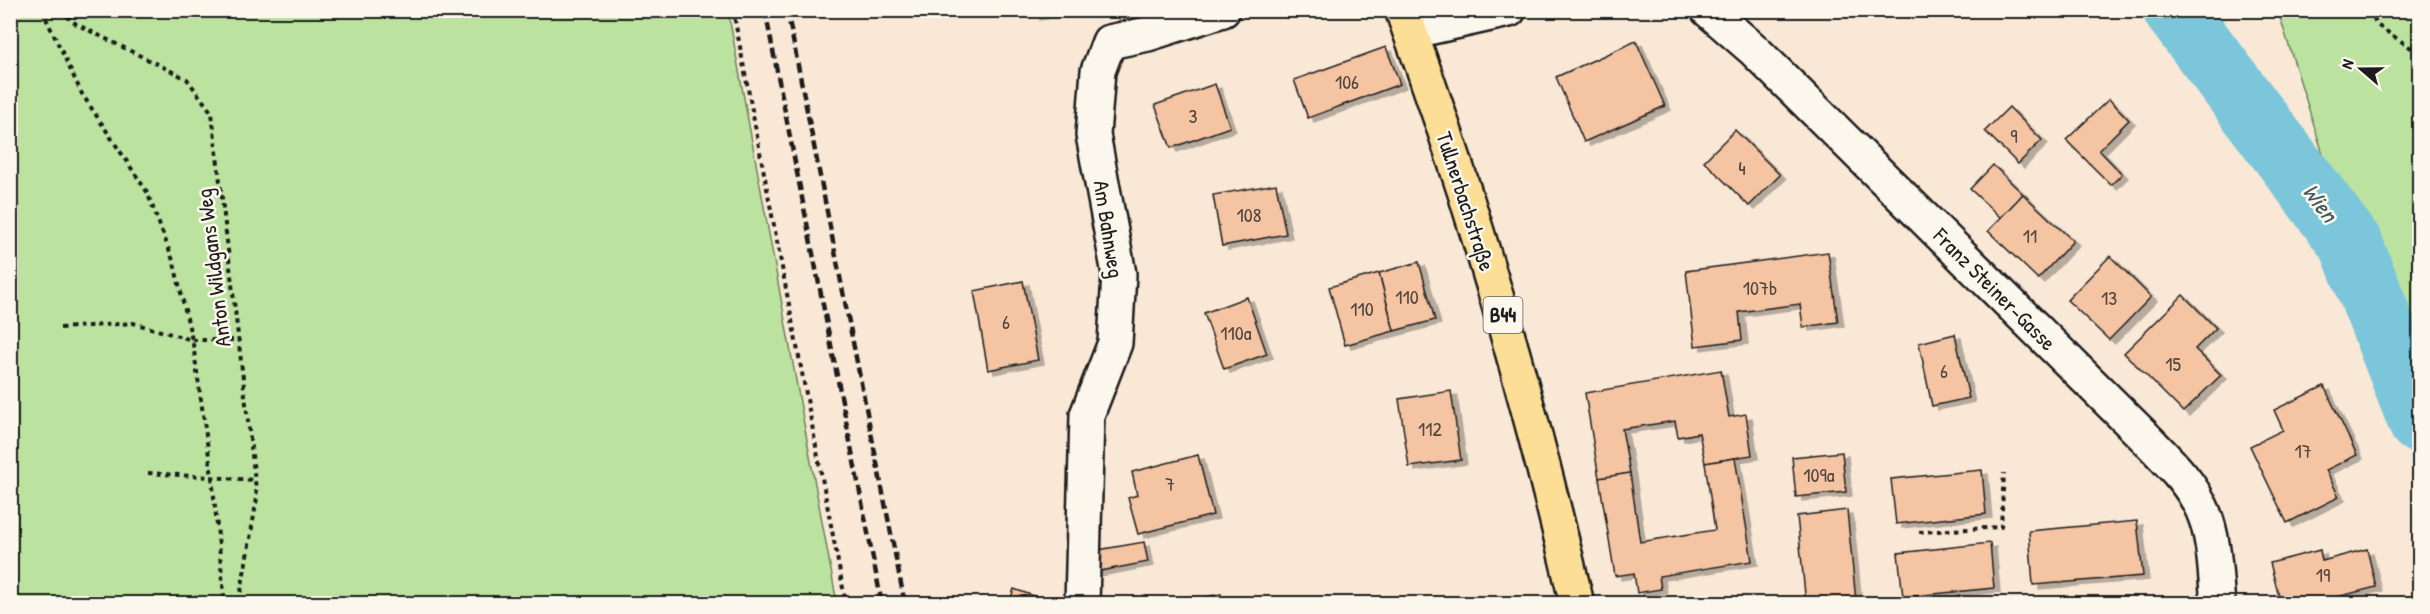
<svg xmlns="http://www.w3.org/2000/svg" width="2430" height="614" font-family="'Patrick Hand',sans-serif">
<style>
.green{fill:#bbe39f;stroke:#6c805e;stroke-width:1.5}
.lines{fill:none;stroke-linecap:round;stroke-linejoin:round}
.river{stroke:#7cc6dc;stroke-width:64}
.building{fill:#f4c4a3;stroke:#1c1c1c;stroke-width:1.5;filter:url(#shadow)}
.minor-casing{stroke:#1c1c1c;stroke-width:38}
.primary-casing{stroke:#1c1c1c;stroke-width:38}
.path{stroke:#1c1c1c;stroke-width:4;stroke-dasharray:4.5 4.5;stroke-linecap:butt}
.minor{stroke:#fbf7ec;stroke-width:33}
.primary{stroke:#fdde96;stroke-width:33}
.rail{stroke:#1c1c1c;stroke-width:4.5;stroke-dasharray:9 4.5;stroke-linecap:butt}
.labels{text-anchor:middle;stroke-width:5;stroke-linejoin:round;paint-order:stroke}
.number-label{font-size:20px;fill:#52463e}
.shield{fill:#fbf7ec;stroke:#5f5e5a;stroke-width:1.5}
.shield-label{font-size:21px;font-weight:bold;fill:#1c1c1c}
.street-label{font-size:22px;fill:#1c1c1c;stroke:#fbf7ec}
.water-label{font-size:24px;font-style:italic;fill:#3e585f;stroke:#fbf7ec}
</style>
<defs>
<filter id="shadow"><feDropShadow dx="6" dy="4" stdDeviation="0" flood-color="#0004"/></filter>
</defs>
<rect width="100%" height="100%" fill="#f9e8d6"/>
<filter id="ink" filterUnits="userSpaceOnUse"><feTurbulence type="fractalNoise" baseFrequency=".0167" numOctaves="2"/><feDisplacementMap in="SourceGraphic" scale="12" xChannelSelector="R" yChannelSelector="G"/><feConvolveMatrix kernelMatrix="1 2 1 2 8 2 1 2 1" color-interpolation-filters="sRGB"/></filter>
<g filter="url(#ink)">
<g class="green">
<polygon points="10,11 728,11 837,603 11,603"/>
<polygon points="2278,11 2419,11 2419,459"/>
</g>
<g class="lines">
<polyline class="river" points="2175,10 2351,244 2420,422"/>
</g>
<g class="building">
<polygon points="1033,10 1065,10 1066,11 1034,16"/>
<polygon points="1636,41 1665,106 1584,142 1556,77"/>
<polygon points="1386,47 1400,84 1308,118 1294,80"/>
<polygon points="1215,84 1230,127 1171,148 1155,105"/>
<polygon points="2109,99 2129,120 2099,150 2122,174 2111,185 2066,140"/>
<polygon points="2009,107 2042,140 2018,164 1985,131"/>
<polygon points="1735,130 1780,175 1749,206 1704,161"/>
<polygon points="1993,165 2023,194 2001,218 1970,189"/>
<polygon points="1276,184 1286,234 1222,246 1213,195"/>
<polygon points="2023,194 2073,241 2038,279 1988,231"/>
<polygon points="1828,252 1838,322 1803,327 1800,304 1739,312 1742,340 1695,346 1686,271"/>
<polygon points="2110,256 2151,297 2109,340 2067,300"/>
<polygon points="1419,262 1435,320 1394,331 1379,273"/>
<polygon points="1379,273 1394,331 1345,345 1329,287"/>
<polygon points="1023,281 1038,360 988,370 974,291"/>
<polygon points="2183,295 2216,328 2195,349 2221,375 2183,412 2124,353"/>
<polygon points="1247,297 1267,354 1224,369 1204,313"/>
<polygon points="1955,334 1969,398 1932,406 1919,343"/>
<polygon points="1721,370 1729,417 1746,414 1752,455 1705,463 1699,433 1678,437 1675,421 1622,429 1630,473 1599,478 1585,393"/>
<polygon points="2324,386 2357,455 2326,470 2339,497 2287,523 2250,446 2283,430 2274,410"/>
<polygon points="1451,391 1461,460 1409,467 1399,399"/>
<polygon points="1842,452 1846,492 1796,497 1792,457"/>
<polygon points="1198,455 1213,515 1138,534 1128,498 1137,495 1132,472"/>
<polygon points="1735,458 1752,561 1659,576 1661,589 1637,593 1634,573 1615,576 1599,478 1630,473 1640,542 1715,530 1705,463"/>
<polygon points="1982,470 1986,514 1896,524 1891,479"/>
<polygon points="1847,510 1856,601 1806,604 1797,516"/>
<polygon points="2137,521 2143,576 2033,585 2029,531"/>
<polygon points="1144,542 1148,562 1095,572 1098,550"/>
<polygon points="1990,543 1994,588 1903,597 1898,553"/>
<polygon points="2367,549 2376,587 2310,604 2281,604 2270,563 2320,550 2322,561"/>
<polygon points="1014,589 1051,602 1051,604 1009,604"/>
<polygon points="1221,594 1222,604 1172,604"/>
</g>
<g class="lines">
<defs>
<g id="minor">
<path d="M1708 10 1754 50 2145 437C2166 459 2191 482 2203 511 2215 539 2215 573 2218 604"/>
<polyline points="1410,32 1509,10"/>
<polyline points="1082,604 1087,415 1115,343 1119,274 1093,135 1098,71 1109,42 1148,34 1223,10"/>
</g>
<path id="primary" d="M1402 10C1474 204 1530 403 1577 604"/>
</defs>
<use href="#minor" class="minor-casing"/>
<use href="#primary" class="primary-casing"/>
<g class="path">
<polyline points="42,10 82,94 147,192 174,263 193,344 212,477 224,595 229,604"/>
<polyline points="60,10 76,24 187,79 212,113 257,498 240,597 242,604"/>
<polyline points="733,10 846,604"/>
<polyline points="2370,10 2377,25 2420,54"/>
<polyline points="60,328 133,323 192,340 238,340"/>
<polyline points="148,473 254,480"/>
<polyline points="1919,532 2001,527 2004,473"/>
</g>
<use href="#minor" class="minor"/>
<use href="#primary" class="primary"/>
<g class="rail">
<polyline points="765,10 882,604"/>
<polyline points="787,10 905,604"/>
</g>
</g>
</g>
<g class="labels">
<g class="number-label">
<text x="1347" y="89">106</text>
<text x="1193" y="123">3</text>
<text x="2014" y="143">9</text>
<text x="1742" y="175">4</text>
<text x="1249" y="222">108</text>
<text x="2030" y="243">11</text>
<text x="1760" y="295">107b</text>
<text x="1407" y="304">110</text>
<text x="2109" y="305">13</text>
<text x="1362" y="316">110</text>
<text x="1006" y="329">6</text>
<text x="1236" y="340">110a</text>
<text x="2173" y="371">15</text>
<text x="1944" y="378">6</text>
<text x="1430" y="436">112</text>
<text x="2303" y="458">17</text>
<text x="1819" y="482">109a</text>
<text x="1170" y="491">7</text>
<text x="2323" y="582">19</text>
</g>
<rect class="shield" x="1483.5" y="297" width="39" height="36" rx="4.5"/>
<g class="shield-label">
<text x="1503" y="322">B44</text>
</g>
<g class="street-label">
<text transform="translate(1466 201) rotate(72)" y="8">Tullnerbachstraße</text>
<text transform="translate(1109 229) rotate(81)" y="8">Am Bahnweg</text>
<text transform="translate(213 268) rotate(-97)" y="8">Anton Wildgans Weg</text>
<text transform="translate(1995 289) rotate(45)" y="8">Franz Steiner-Gasse</text>
</g>
<g class="water-label">
<text transform="translate(2320 203) rotate(53)" y="8">Wien</text>
</g>
</g>
<rect width="2430" height="614" fill="none" stroke="#fbf7ec" stroke-width="36"/>
<rect x="18" y="18" width="2394" height="578" fill="none" stroke="#1c1c1c" stroke-width="2" filter="url(#ink)"/>
<g transform="translate(2361 69) rotate(290)" stroke="#fbf7ec" stroke-width="4.5" paint-order="stroke">
<path d="M0-4.5L10 22L0 15L-10 22Z" fill="#1c1c1c"/>
<text y="-9" font-size="16" font-weight="bold" text-anchor="middle" fill="#1c1c1c">N</text>
</g>
</svg>
